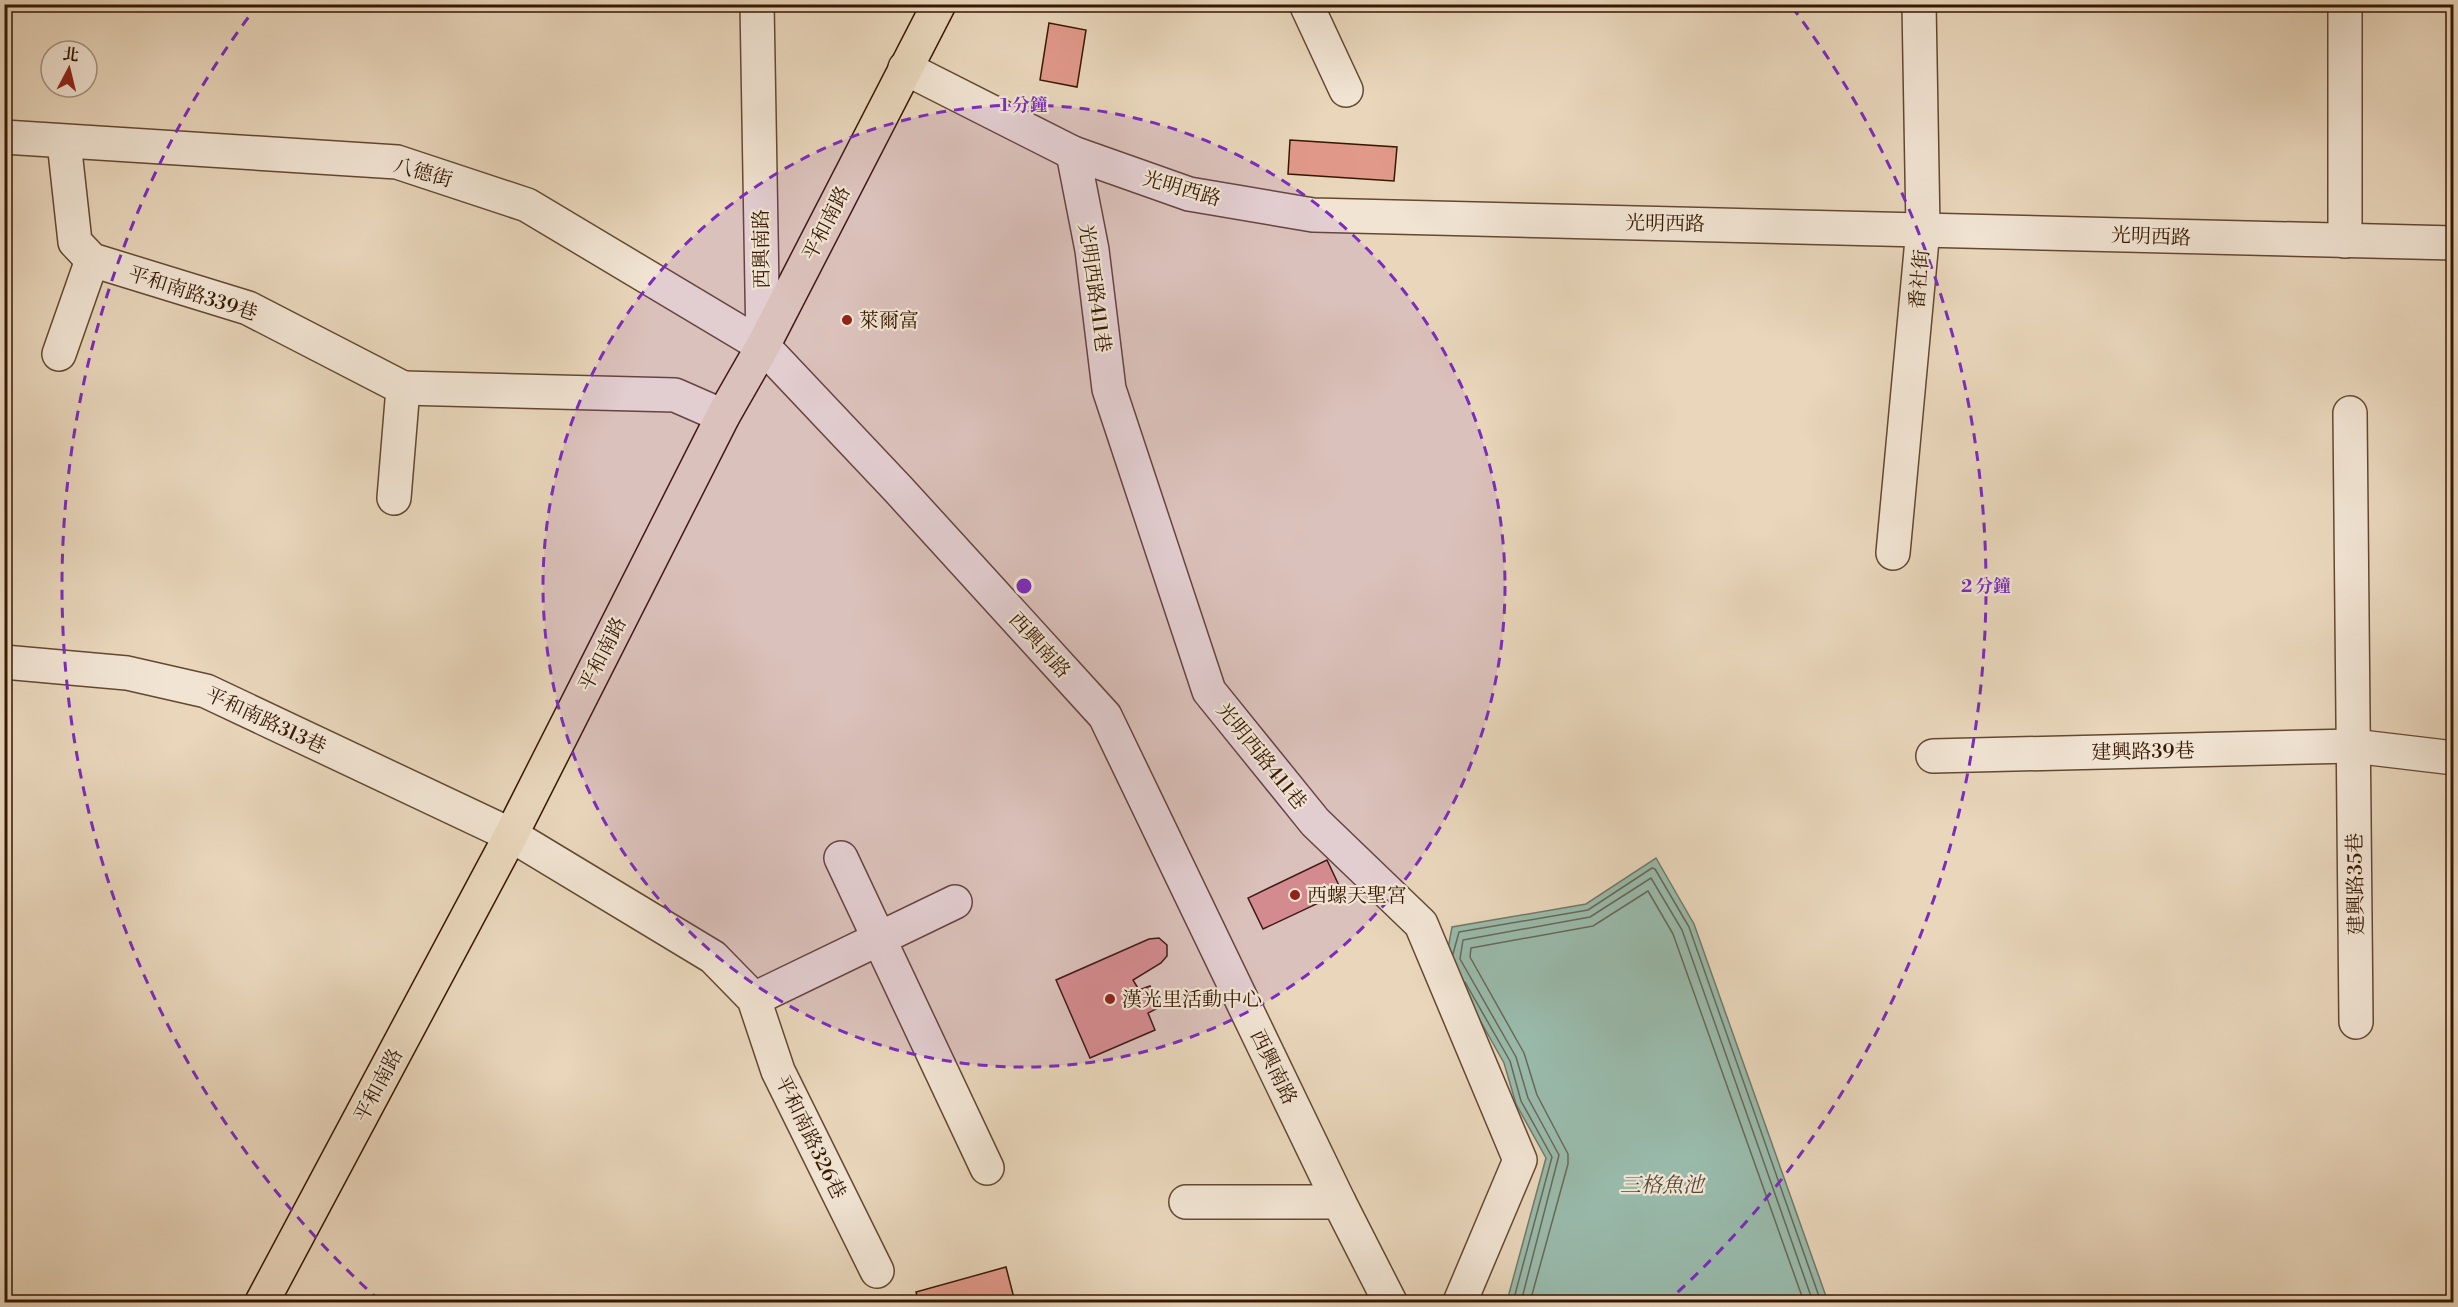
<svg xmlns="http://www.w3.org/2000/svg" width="2458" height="1307" font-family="'Libre Bodoni','Noto Serif TC',serif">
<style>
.water{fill:#99baab;stroke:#727967;stroke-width:1.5}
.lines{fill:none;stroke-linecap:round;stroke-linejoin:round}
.shore{stroke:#686956;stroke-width:1.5}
.building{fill:#e1998a;stroke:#371802;stroke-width:1.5}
.minor-casing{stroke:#644830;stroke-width:36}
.major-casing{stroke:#371802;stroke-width:36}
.minor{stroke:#f1e4d3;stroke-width:33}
.major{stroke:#e9d6bb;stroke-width:33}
.ring{fill:none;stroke:#7b2cbf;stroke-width:3;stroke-dasharray:10 8}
.poi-dot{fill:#8f2418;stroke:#f1e4d3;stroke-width:2}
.labels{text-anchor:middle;stroke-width:4.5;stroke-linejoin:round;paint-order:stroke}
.street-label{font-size:20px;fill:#371802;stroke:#f1e4d3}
.poi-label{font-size:20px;fill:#371802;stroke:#f1e4d3;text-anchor:start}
.water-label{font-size:21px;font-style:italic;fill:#544935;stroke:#f1e4d3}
.centre{fill:#7b2cbf;stroke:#f1e4d3;stroke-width:3}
.ring-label{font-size:18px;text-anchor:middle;font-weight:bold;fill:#7b2cbf;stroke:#f1e4d3;stroke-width:4.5;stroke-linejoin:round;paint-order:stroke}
</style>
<rect width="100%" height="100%" fill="#e9d6bb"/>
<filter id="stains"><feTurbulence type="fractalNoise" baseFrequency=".00333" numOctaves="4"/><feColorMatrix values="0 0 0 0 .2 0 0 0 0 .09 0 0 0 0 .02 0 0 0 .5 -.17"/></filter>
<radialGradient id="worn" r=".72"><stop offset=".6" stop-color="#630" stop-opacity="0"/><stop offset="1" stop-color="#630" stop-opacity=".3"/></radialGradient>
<polygon class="water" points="1656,858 1694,924 1828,1302 1507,1301 1546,1158 1516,1104 1504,1063 1446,960 1452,927 1586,904"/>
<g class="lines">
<g class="shore">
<polyline points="1453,954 1459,932 1588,910 1652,868 1655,869 1689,927 1821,1302"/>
<polyline points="1465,982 1510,1061 1521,1101 1552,1157 1513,1302"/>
<polyline points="1521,1302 1559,1155 1528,1098 1516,1057 1460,959 1463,940 1590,917 1651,878 1682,930 1813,1302"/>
<polyline points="1530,1302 1568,1164 1568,1154 1537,1095 1524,1053 1470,957 1471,948 1593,926 1648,891 1673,934 1804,1302"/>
</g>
</g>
<g class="building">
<polygon points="1049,23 1086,30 1077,87 1040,80"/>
<polygon points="1290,140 1397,147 1394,181 1288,174"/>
<polygon points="1327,860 1342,892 1263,929 1248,898"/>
<polygon points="1159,938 1167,945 1167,956 1161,963 1133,980 1139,990 1150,986 1160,1007 1148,1013 1155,1030 1090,1058 1056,980 1149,939"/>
<polygon points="1006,1267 1015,1302 919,1302 916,1292"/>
</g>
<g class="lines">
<defs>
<g id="minor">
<polyline points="757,4 763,346 899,490 1105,716 1339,1202 1390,1302"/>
<polyline points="1306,4 1346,90"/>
<polyline points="905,68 1073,153 1189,194 1313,215 2454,243"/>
<polyline points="4,137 397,162 527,205 763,346"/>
<polyline points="64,142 75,242 92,260 248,308 403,388 394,498"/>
<polyline points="1073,153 1092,250 1109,389 1209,691 1315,822 1421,924 1520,1160 1460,1302"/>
<polyline points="2345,241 2345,4"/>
<polyline points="59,354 92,260"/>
<polyline points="403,388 675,395 723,416"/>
<polyline points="2350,413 2356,1022"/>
<polyline points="1893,553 1923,229 1919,4"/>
<polyline points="4,662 127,673 206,691 511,835 713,957 754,999 778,1071 877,1271"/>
<polyline points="1933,756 2353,746 2454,758"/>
<polyline points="841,858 987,1168"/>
<polyline points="754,999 955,902"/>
<polyline points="1186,1202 1339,1202"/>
</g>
<polyline id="major" points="262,1302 511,835 723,416 763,346 939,4"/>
</defs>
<use href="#minor" class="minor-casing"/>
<use href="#major" class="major-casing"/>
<use href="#minor" class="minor"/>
<use href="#major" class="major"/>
</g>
<circle cx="1024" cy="586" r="481" fill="#7b2cbf" fill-opacity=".12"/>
<g class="ring">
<circle cx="1024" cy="586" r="481"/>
<path d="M380 1301A962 962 0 0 1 256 7M1792 7A962 962 0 0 1 1668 1301"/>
</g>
<g class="poi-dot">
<circle cx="847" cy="320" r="6"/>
<circle cx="1295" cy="895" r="6"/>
<circle cx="1110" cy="999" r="6"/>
</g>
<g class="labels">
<g class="street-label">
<text transform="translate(423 172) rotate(16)" y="7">八德街</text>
<text transform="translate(1182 188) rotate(16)" y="7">光明西路</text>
<text transform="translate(826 223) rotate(-63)" y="7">平和南路</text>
<text transform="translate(1665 223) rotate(1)" y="7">光明西路</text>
<text transform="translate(2151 236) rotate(2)" y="7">光明西路</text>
<text transform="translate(761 249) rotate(-91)" y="7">西興南路</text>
<text transform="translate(1919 279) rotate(-85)" y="7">番社街</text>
<text transform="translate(1095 288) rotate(82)" y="7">光明西路411巷</text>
<text transform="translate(193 293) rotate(18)" y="7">平和南路339巷</text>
<text transform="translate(1040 645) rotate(48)" y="7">西興南路</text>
<text transform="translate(602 654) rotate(-63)" y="7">平和南路</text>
<text transform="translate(266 720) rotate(25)" y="7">平和南路313巷</text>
<text transform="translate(2143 751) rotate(-1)" y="7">建興路39巷</text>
<text transform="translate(1262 756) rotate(51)" y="7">光明西路411巷</text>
<text transform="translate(2355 884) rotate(-91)" y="7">建興路35巷</text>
<text transform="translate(1274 1067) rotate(64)" y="7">西興南路</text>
<text transform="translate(378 1085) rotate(-62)" y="7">平和南路</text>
<text transform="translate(811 1137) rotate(64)" y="7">平和南路326巷</text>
</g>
<g class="poi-label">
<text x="859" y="327">萊爾富</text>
<text x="1307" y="902">西螺天聖宮</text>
<text x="1122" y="1006">漢光里活動中心</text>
</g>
<g class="water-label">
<text x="1662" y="1192">三格魚池</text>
</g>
</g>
<circle cx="1024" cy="586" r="9" class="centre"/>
<g class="ring-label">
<text x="1024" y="111">1 分鐘</text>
<text x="1986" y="592">2 分鐘</text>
</g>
<rect width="2458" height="1307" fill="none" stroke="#e9d6bb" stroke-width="24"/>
<rect x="6" y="6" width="2446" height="1295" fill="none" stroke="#371802" stroke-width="3"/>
<rect x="12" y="12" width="2434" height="1283" fill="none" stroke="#371802" stroke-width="1.5"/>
<g transform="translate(69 69) rotate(7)"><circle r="28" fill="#f1e4d3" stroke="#a7927f" stroke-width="1.5"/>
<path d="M0-4.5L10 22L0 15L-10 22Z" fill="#8f2418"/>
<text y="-9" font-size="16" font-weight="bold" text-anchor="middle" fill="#371802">北</text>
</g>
<rect width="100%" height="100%" filter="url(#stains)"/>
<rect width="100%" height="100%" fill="url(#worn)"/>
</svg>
